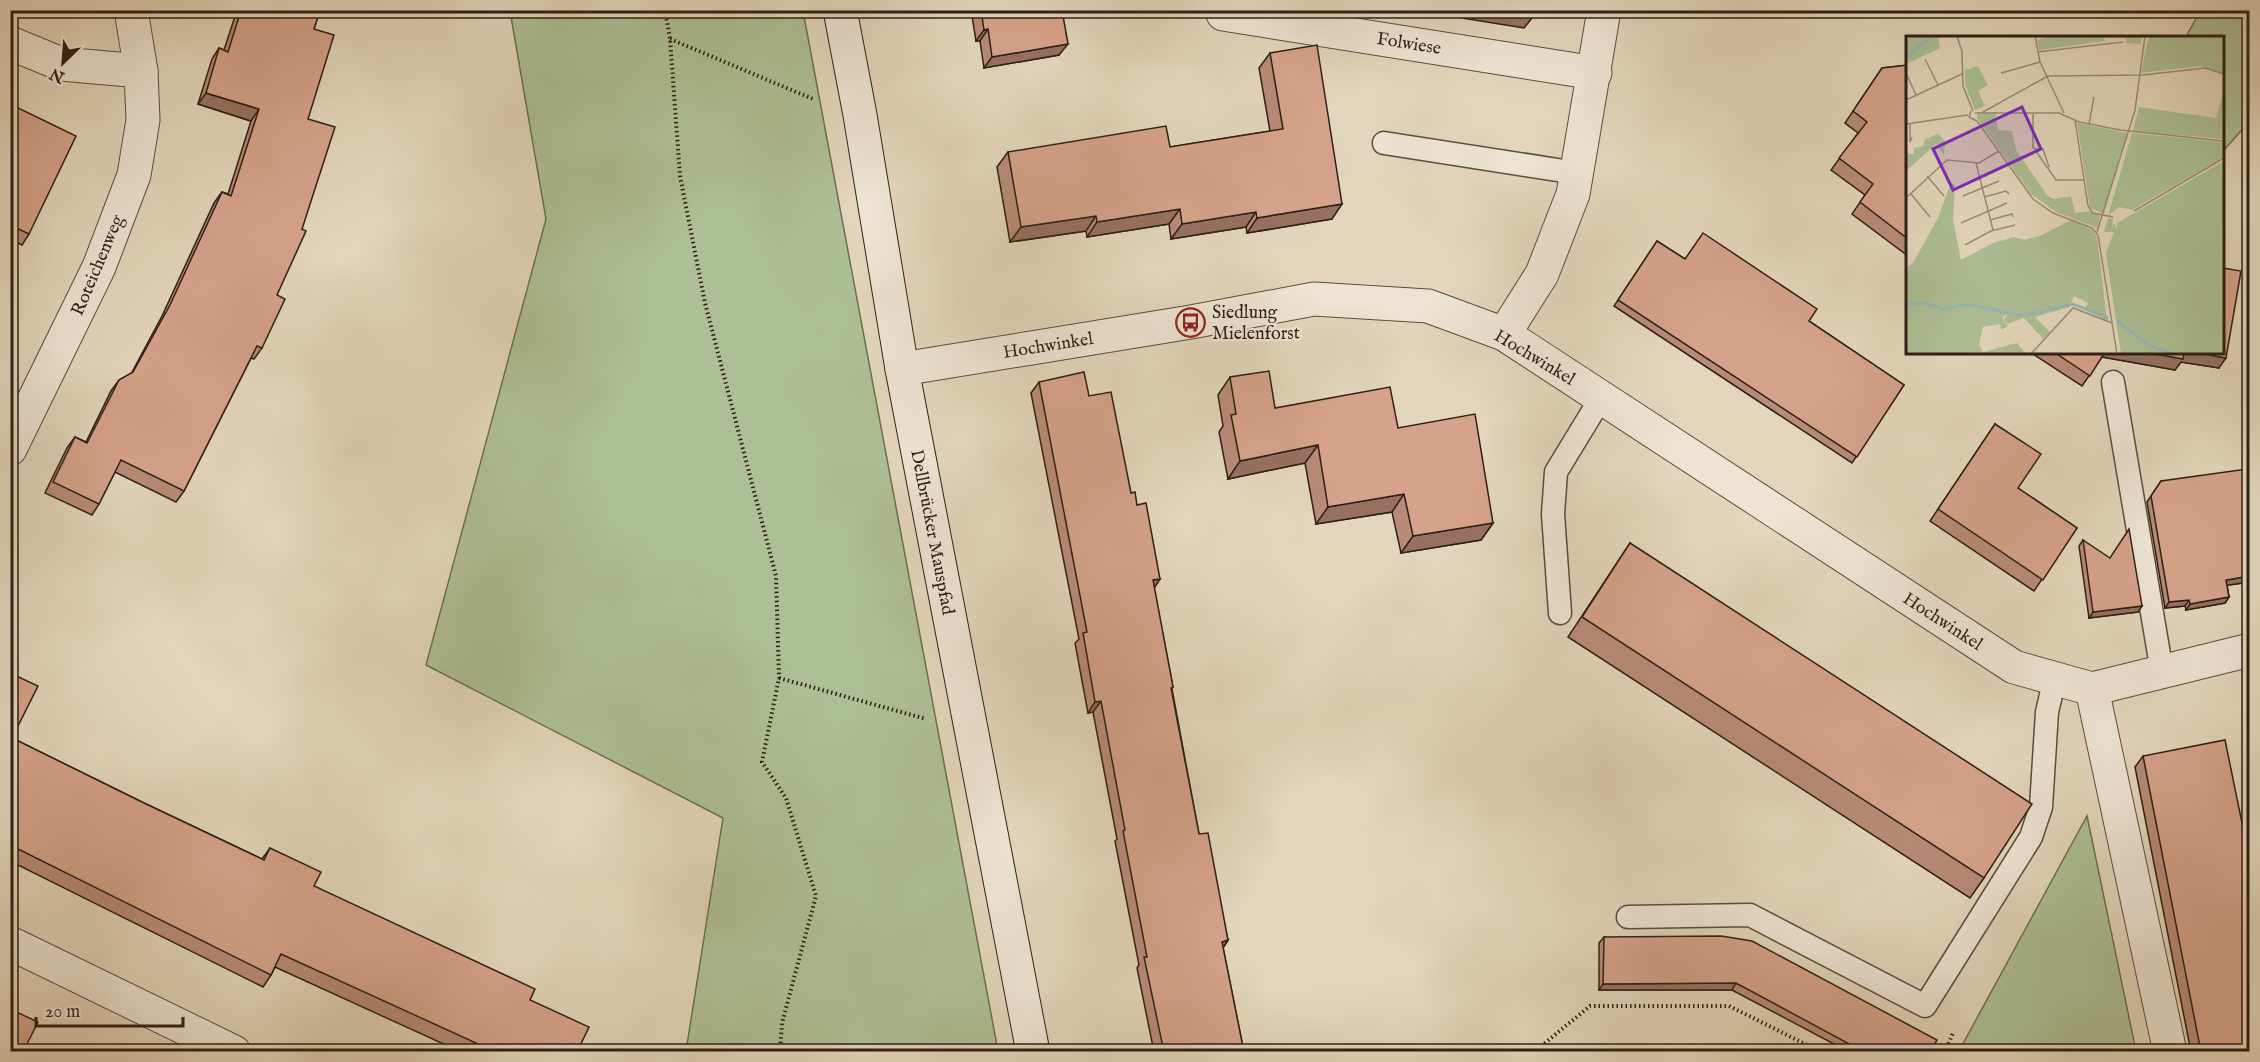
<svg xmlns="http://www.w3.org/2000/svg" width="2260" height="1062" font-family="'IM FELL English',serif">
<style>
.green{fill:#adbf96;stroke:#6d6f56;stroke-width:1.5}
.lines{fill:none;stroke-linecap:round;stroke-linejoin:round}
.service-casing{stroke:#5a4d3f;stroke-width:25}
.minor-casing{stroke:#5a4d3f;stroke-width:35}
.secondary-casing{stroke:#2d1f15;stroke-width:35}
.path{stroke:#2d1f15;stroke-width:4;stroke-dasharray:1.5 3;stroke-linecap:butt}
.service{stroke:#ede4d3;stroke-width:22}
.minor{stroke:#ede4d3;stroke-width:33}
.secondary{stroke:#ede4d3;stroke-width:33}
.wall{fill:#b88b78;stroke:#2d1f15;stroke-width:1.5}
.shaded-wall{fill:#967161;stroke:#2d1f15;stroke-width:1.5}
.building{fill:#d6a28b;stroke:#2d1f15;stroke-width:1.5}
.labels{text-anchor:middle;stroke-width:4.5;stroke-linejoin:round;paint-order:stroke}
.street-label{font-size:18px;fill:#2d1f15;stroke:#ede4d3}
.poi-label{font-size:18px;fill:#2d1f15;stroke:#ede4d3;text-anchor:start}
.inset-river{fill:none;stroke:#95b9b2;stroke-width:3}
.inset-road{fill:none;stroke:#9a8d79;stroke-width:1.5}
.view{fill:#7b2cbf;fill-opacity:0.15;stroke:#7b2cbf;stroke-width:3}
.inset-edge{fill:none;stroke:#2d1f15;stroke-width:3}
</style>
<rect width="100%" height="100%" fill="#e3d6bc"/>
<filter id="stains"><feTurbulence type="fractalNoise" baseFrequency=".00333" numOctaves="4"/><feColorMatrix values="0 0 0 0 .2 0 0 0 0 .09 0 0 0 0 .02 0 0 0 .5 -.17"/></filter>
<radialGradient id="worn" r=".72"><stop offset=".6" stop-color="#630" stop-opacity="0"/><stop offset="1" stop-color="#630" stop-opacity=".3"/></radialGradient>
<g class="green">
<polygon points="510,11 803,11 998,1051 686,1051 723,818 426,665 546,219"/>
<polygon points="2200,11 2249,11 2249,122 2223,151 2222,38 2186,37"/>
<polygon points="2087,816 2136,1051 1959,1051"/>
</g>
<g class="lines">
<defs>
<g id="service">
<polyline points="1384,143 1577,173"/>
<polyline points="2113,382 2162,672"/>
<polyline points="1560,613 1553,514 1556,472 1601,398"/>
<polyline points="1628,917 1750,915 1925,1006 2031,837 2041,807 2047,712 2055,678"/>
</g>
<g id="minor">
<polyline points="1223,14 1595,73"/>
<polyline points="10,43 61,64 141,71"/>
<polyline points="1504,334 1542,274 1573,194 1604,10"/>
<polyline points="902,369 1191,322 1314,299 1428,306 1504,334 2014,667 2092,689 2250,650"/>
<polyline points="10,449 99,267 134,175 143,120 141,71 131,10"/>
<polyline points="2092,689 2170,1052"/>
<polyline points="10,943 234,1052"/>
</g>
<polyline id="secondary" points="840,10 860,115 902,369 1033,1052"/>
</defs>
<use href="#service" class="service-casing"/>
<use href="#minor" class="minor-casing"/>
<use href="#secondary" class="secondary-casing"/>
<g class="path">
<polyline points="665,10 670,39 680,176 705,303 776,576 779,678 762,762 786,798 816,896 782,1023 780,1052"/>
<polyline points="670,39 813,99"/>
<polyline points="779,678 926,719"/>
<polyline points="1534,1052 1590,1006 1729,1006 1821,1052"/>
<polyline points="1945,1052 1953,1033"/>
</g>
<use href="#service" class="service"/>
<use href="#minor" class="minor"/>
<use href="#secondary" class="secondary"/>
</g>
<g class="wall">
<polygon points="237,10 320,10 314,29 308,119 277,295 262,348 254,359 251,358 184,491 176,502 115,472 99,504 92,515 45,493 67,448 75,437 86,442 111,391 119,380 131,374 162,316 214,203 222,192 228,194 251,121 198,104 212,59 219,48 224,50"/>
<polygon points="971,10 1062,10 1059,55 984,68 980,41 976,41"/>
<polygon points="1270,53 1332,219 1247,233 1246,227 1171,239 1169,224 1087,237 1086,231 1010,242 997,167 1008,152 1170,147 1270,131 1259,68"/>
<polygon points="1908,65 1908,256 1852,214 1865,195 1831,170 1858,133 1845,123 1882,68"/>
<polygon points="10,104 29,234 22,245 10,239"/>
<polygon points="1657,241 1685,259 1809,321 1904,385 1852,463 1614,306"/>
<polygon points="2030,352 2223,352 2219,368 2181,362 2175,370 2102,357 2082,386"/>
<polygon points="1230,377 1275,408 1398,428 1493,523 1481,540 1401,553 1392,512 1316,524 1305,463 1228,479 1219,432 1223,426 1218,395"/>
<polygon points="1039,382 1089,396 1131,493 1154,588 1173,687 1172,689 1199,834 1228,940 1223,948 1244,1052 1154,1052 1137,968 1139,965 1115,841 1117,839 1093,712 1088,713 1075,643 1079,639 1031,393"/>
<polygon points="1995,424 2018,488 2077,528 2034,591 1930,521"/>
<polygon points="2161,481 2250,582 2227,585 2229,597 2225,603 2186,610 2185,606 2165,608 2147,502"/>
<polygon points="2083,540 2138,612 2089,618 2079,546"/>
<polygon points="1630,543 1984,878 1970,898 1568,637"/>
<polygon points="10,673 12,738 144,803 262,859 270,848 314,886 530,1000 577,1052 461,1052 275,967 271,975 263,987 10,861"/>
<polygon points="2143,756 2250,1052 2191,1052 2135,767"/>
<polygon points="1604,937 1930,1052 1849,1052 1732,990 1599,990 1599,943"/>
</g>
<g class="shaded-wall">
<polygon points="1412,10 1486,10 1532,18 1524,28"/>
<polygon points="988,29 980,41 976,41 984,30"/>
<polygon points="1068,44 1059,55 984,68 992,57"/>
<polygon points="206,93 259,109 251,121 198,104"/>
<polygon points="1342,204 1332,219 1247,233 1257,218"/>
<polygon points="1180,209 1169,224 1087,237 1097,222"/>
<polygon points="1256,212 1246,227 1171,239 1182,224"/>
<polygon points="1096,216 1086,231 1010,242 1021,227"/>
<polygon points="2105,352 2194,352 2226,358 2219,368 2181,362 2175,370 2102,357"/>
<polygon points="1318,445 1305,463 1228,479 1240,461"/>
<polygon points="1404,494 1392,512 1316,524 1328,507"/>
<polygon points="1493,523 1481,540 1401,553 1413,536"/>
<polygon points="2250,576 2250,582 2222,586 2226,580"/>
<polygon points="1160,579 1153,590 1153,580"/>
<polygon points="2229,597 2225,603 2186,610 2190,604"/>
<polygon points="2189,600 2185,606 2165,608 2169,602"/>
<polygon points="2142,606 2138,612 2089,618 2093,612"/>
<polygon points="1101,701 1093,712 1088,713 1095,702"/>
<polygon points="1228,940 1221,951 1222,942"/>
<polygon points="1736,983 1732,990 1599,990 1603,984"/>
</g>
<g class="building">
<polygon points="241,10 320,10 314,29 334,35 308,119 335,127 302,229 306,231 277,295 285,299 262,348 257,346 184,491 121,460 99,504 53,482 75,437 87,443 119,380 133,372 170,305 222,192 231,196 259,109 206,93 219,48 228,52"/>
<polygon points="981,10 1062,10 1068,44 992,57 988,29 984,30"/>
<polygon points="1486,10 1533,10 1532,18"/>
<polygon points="1317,45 1342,204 1257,218 1256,212 1182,224 1180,209 1097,222 1096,216 1021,227 1008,152 1166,126 1170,147 1283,129 1270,53"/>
<polygon points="1908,65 1908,239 1860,202 1873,184 1839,158 1867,122 1853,111 1882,68"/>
<polygon points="10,104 76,136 29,234 10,225"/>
<polygon points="1703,233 1817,309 1809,321 1904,385 1857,457 1618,300 1657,241 1685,259"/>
<polygon points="2223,268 2241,271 2226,358 2194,352 2223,352"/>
<polygon points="2054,352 2105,352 2090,376"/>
<polygon points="2144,352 2184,352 2183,359"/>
<polygon points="1269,371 1275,408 1390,387 1398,428 1475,414 1493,523 1413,536 1404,494 1328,507 1318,445 1240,461 1231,415 1236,414 1230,377"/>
<polygon points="1084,372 1089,396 1111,392 1131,493 1135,492 1137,505 1146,503 1160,579 1153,580 1173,687 1171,688 1199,834 1208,833 1228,940 1222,942 1244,1052 1164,1052 1144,957 1147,957 1123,831 1125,830 1101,701 1095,702 1083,633 1087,632 1039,382"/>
<polygon points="1995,424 2041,454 2018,488 2077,528 2043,580 1938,509"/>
<polygon points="2247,469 2249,484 2250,483 2250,576 2226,580 2229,597 2190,604 2189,600 2169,602 2151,496 2161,481"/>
<polygon points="2129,529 2142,606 2093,612 2083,540 2110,558"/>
<polygon points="1630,543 2032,804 1984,878 1582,617"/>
<polygon points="10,673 38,686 12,738 144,803 264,860 270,848 321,872 314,886 535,989 530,1000 589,1027 577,1052 485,1052 474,1046 476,1043 281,954 271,975 10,845"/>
<polygon points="2225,740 2250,862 2250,1052 2201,1052 2143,756"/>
<polygon points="1721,936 1752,941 1937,1040 1930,1052 1864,1052 1736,983 1603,984 1604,937"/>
<polygon points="10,1009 38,1022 23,1052 10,1052"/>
</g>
<defs>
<symbol id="bus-ring" viewBox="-11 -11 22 22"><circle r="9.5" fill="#ede4d3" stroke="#8f2418" stroke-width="1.5"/><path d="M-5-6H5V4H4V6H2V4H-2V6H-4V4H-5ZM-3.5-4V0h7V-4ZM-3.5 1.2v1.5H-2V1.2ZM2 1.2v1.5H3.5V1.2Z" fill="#8f2418"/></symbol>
</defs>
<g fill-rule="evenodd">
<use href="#bus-ring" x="1174" y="306" width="33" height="33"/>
</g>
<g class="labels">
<g class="street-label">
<text transform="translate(1409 43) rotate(9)" y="6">Folwiese</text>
<text transform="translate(97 265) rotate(-67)" y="6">Roteichenweg</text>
<text transform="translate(1048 345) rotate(-9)" y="6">Hochwinkel</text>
<text transform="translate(1535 357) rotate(31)" y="6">Hochwinkel</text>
<text transform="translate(933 532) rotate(79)" y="6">Dellbrücker Mauspfad</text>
<text transform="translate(1943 621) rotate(33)" y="6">Hochwinkel</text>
</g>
<g class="poi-label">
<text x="1212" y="318">Siedlung<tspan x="1212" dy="21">Mielenforst</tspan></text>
</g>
</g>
<g transform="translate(1906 36)">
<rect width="318" height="318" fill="#e3d6bc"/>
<path d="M0 0H32L34 12 0 28ZM145 0H237L234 8 220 7V2H198L199 5 133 14 131 4ZM243 0H318V38L294 30 235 37ZM72 30 82 49 72 55 79 70 69 74 59 48V34ZM318 54V103L227 95 233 71 310 82ZM90 77 92 94 106 95 110 114 141 159 147 163 165 160 169 177 184 175 194 180 192 192 150 176 125 158 71 82V78ZM171 87 221 97 198 178 184 172ZM226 97 318 106V121L226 174 213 171 202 180ZM32 98 39 105 38 119 30 108 0 135V117L8 118V112L17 110 19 103ZM318 125V318H215L200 217 208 196H198L202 182 207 183 206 194 208 187 211 194V187ZM45 147 49 149 47 184 55 224 87 207 108 201 118 204 134 200 165 184 186 194 191 201 201 285 179 273 182 267 168 260 163 271 129 281 144 296 137 303 118 282 102 288 98 284 102 278 96 282 102 290 95 294 94 288 77 291 73 309 77 316 111 307 120 318H0V232L7 227 32 182Z" fill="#adbf96"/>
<path class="inset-river" d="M0 21 27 0M0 268 19 267 37 273 62 268 118 280 167 268 202 282M211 285 242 309 268 318"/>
<path class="inset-road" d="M51 0 56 16 57 50 67 75M129 0 134 26 158 77M131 16 217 6M19 23 32 49M0 37 10 59M95 37 134 26M0 64 56 38M65 75 63 81 71 85 127 163 147 177 186 192 192 199 211 318M77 76 142 40 237 39 299 32 318 38M69 77H153L173 86 214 94 318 105M127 77V111L150 144H178M169 84 182 170 187 177 207 181M4 87V106L6 101M0 88 62 79M183 88 188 61M128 113H137L143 131M70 127 87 194M21 140 38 160M4 157 24 181M57 160 93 145M78 161 100 155 103 158M0 162 41 124 73 127 93 115M228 175 318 122M84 184 106 178 107 181M55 187 101 167M191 196 229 74 239 0M59 209 85 195 109 189M125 318 167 272 206 287"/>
<path class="view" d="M116 71 135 113 47 154 27 113Z"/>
<rect width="318" height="318" class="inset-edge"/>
</g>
<rect width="2260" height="1062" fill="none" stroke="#e3d6bc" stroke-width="36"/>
<rect x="12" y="12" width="2236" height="1038" fill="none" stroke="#2d1f15" stroke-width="3"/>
<rect x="18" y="18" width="2224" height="1026" fill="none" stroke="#2d1f15" stroke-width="1.5"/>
<g transform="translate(63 63) rotate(205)" stroke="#ede4d3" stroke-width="4.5" paint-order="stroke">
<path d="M0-4.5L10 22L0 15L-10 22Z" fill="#2d1f15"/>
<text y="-9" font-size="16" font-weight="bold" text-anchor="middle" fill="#2d1f15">N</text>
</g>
<path d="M36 1017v9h147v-9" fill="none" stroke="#2d1f15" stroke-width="3"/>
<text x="45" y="1017" font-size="18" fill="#2d1f15" stroke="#ede4d3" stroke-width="4.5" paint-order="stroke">20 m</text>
<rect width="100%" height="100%" filter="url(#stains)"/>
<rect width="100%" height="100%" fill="url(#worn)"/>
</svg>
